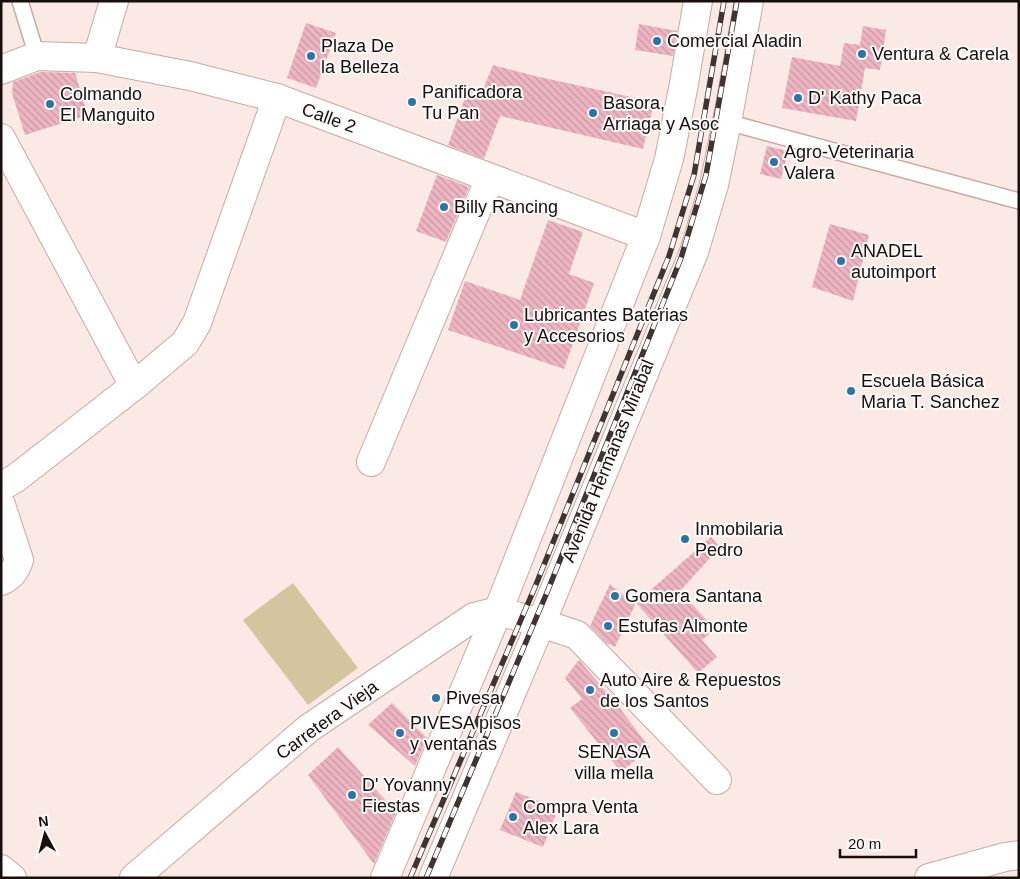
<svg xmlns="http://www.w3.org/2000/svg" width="1020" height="879" font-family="Arial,sans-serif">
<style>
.garden{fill:#d1c6a0}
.building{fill:url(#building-back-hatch)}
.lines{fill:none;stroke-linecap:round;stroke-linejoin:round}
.service-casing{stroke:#c7aaa4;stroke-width:18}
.minor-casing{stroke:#c7aaa4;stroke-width:30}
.primary-casing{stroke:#c7aaa4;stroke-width:30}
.service{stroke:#fff;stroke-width:15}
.minor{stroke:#fff;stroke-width:28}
.primary{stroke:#fff;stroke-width:28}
.rail-casing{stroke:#403432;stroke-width:5.5}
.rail{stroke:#fbfbfb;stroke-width:4;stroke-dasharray:11;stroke-linecap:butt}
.poi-dot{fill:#2b74a8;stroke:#fbfbfb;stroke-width:2}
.labels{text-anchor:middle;stroke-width:4;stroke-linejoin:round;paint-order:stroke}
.poi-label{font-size:18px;fill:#180e0c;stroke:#fbfbfb;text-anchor:start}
.street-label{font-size:18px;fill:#180e0c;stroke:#fbfbfb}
</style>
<defs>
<pattern id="building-back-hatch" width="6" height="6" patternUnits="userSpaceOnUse" patternTransform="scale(1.25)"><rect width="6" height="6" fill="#edb4c1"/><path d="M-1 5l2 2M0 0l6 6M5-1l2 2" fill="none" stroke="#ca9aa5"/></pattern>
</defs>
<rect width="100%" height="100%" fill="#fbe9e5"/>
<polygon class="garden" points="293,583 358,668 308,705 243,620"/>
<g class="building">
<polygon points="306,23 336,33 316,88 287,78"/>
<polygon points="639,24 677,31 673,56 635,50"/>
<polygon points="863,26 886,30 880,70 865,68 856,121 782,108 792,57 840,66 844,43 860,45"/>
<polygon points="493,65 535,76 654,102 643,149 500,116 484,159 448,145 469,87 482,92"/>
<polygon points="41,72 75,73 88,115 25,135 12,93 13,82"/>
<polygon points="767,146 788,151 781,179 760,174"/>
<polygon points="437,175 469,187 446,242 416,231"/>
<polygon points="548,220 583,232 569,274 594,283 564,369 448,330 465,281 520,300"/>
<polygon points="830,224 869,235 853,301 812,287"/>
<polygon points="711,537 720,547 680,591 715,629 702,640 717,657 698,673 636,603"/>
<polygon points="610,584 635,605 615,647 606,643 590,626"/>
<polygon points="579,660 615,702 650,748 621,772 570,708 582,699 565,678"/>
<polygon points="392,703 427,738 415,766 368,725"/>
<polygon points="338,747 396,812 374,864 308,775"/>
<polygon points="516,792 558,809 543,847 500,830"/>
</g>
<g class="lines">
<defs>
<g id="service">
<polyline points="20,1 37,56"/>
<polyline points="727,122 1019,201"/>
</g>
<g id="minor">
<polyline points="97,58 114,1"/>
<polyline points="1,70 37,56 97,58 190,76 277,98 646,236"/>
<polyline points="1,138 134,386"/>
<polyline points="371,462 490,178"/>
<polyline points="1,487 16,478 134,386 185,343 197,323 277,98"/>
<path d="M1 505 19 560C16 570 11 577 1 581"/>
<polyline points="1,869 12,878"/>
<polyline points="134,878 309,728 474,617 498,611 541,623 577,635 717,780"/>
<polyline points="929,878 1005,857 1019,855"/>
</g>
<g id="primary">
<polyline points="385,878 498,611 646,236 669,159 683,89 698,1"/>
<polyline points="433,878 541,623 694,252 714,185 727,122 749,1"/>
</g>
</defs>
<use href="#service" class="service-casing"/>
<use href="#minor" class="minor-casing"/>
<use href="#primary" class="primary-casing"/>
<use href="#service" class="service"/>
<use href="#minor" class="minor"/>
<use href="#primary" class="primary"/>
<defs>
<g id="rail">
<polyline points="410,878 535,587 669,256 694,175 724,1"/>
<polyline points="426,878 548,590 681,258 706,175 737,1"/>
</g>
</defs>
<use href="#rail" class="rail-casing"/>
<use href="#rail" class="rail"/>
</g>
<g class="poi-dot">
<circle cx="657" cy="41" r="5"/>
<circle cx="862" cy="54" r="5"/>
<circle cx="311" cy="56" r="5"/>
<circle cx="798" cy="98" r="5"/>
<circle cx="412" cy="102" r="5"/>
<circle cx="50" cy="104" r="5"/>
<circle cx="593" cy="113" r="5"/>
<circle cx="774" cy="162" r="5"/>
<circle cx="444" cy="207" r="5"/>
<circle cx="841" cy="261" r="5"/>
<circle cx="514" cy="325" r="5"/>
<circle cx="851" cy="391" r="5"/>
<circle cx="685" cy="539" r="5"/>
<circle cx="615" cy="596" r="5"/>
<circle cx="608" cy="626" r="5"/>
<circle cx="590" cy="690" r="5"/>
<circle cx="436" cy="698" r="5"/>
<circle cx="400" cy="733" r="5"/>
<circle cx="614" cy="733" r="5"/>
<circle cx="352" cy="795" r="5"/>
<circle cx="513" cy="817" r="5"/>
</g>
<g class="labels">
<g class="poi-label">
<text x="667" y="47">Comercial Aladin</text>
<text x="321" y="52">Plaza De<tspan x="321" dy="21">la Belleza</tspan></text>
<text x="872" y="60">Ventura &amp; Carela</text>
<text x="422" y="98">Panificadora<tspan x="422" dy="21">Tu Pan</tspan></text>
<text x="60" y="100">Colmando<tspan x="60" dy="21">El Manguito</tspan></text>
<text x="808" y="104">D' Kathy Paca</text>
<text x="603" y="109">Basora,<tspan x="603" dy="21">Arriaga y Asoc</tspan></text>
<text x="784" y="158">Agro-Veterinaria<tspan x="784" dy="21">Valera</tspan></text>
<text x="454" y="213">Billy Rancing</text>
<text x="851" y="257">ANADEL<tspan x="851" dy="21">autoimport</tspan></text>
<text x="524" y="321">Lubricantes Baterias<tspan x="524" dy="21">y Accesorios</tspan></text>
<text x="861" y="387">Escuela Básica<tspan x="861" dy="21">Maria T. Sanchez</tspan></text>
<text x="695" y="535">Inmobilaria<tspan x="695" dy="21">Pedro</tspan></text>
<text x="625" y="602">Gomera Santana</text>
<text x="618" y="632">Estufas Almonte</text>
<text x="600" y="686">Auto Aire &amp; Repuestos<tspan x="600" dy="21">de los Santos</tspan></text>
<text x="446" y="704">Pivesa</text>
<text x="410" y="729">PIVESA pisos<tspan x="410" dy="21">y ventanas</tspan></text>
<text x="614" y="758" text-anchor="middle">SENASA<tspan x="614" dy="21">villa mella</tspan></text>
<text x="362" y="791">D' Yovanny<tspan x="362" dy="21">Fiestas</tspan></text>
<text x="523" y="813">Compra Venta<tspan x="523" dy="21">Alex Lara</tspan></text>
</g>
<g class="street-label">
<text transform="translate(329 118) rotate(20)" y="6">Calle 2</text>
<text transform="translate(608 461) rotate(-68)" y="6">Avenida Hermanas Mirabal</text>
<text transform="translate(327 720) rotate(-36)" y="6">Carretera Vieja</text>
</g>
</g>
<rect width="1020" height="879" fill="none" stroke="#180e0c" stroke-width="5"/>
<g transform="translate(45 834) rotate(353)" stroke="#fbfbfb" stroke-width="4" paint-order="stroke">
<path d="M0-4L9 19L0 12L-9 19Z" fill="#180e0c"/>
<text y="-8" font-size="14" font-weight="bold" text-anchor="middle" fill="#180e0c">N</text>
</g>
<path d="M840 849v8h76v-8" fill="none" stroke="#180e0c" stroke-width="2.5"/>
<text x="848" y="849" font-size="15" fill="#180e0c" stroke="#fbfbfb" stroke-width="4" paint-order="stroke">20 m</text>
</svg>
